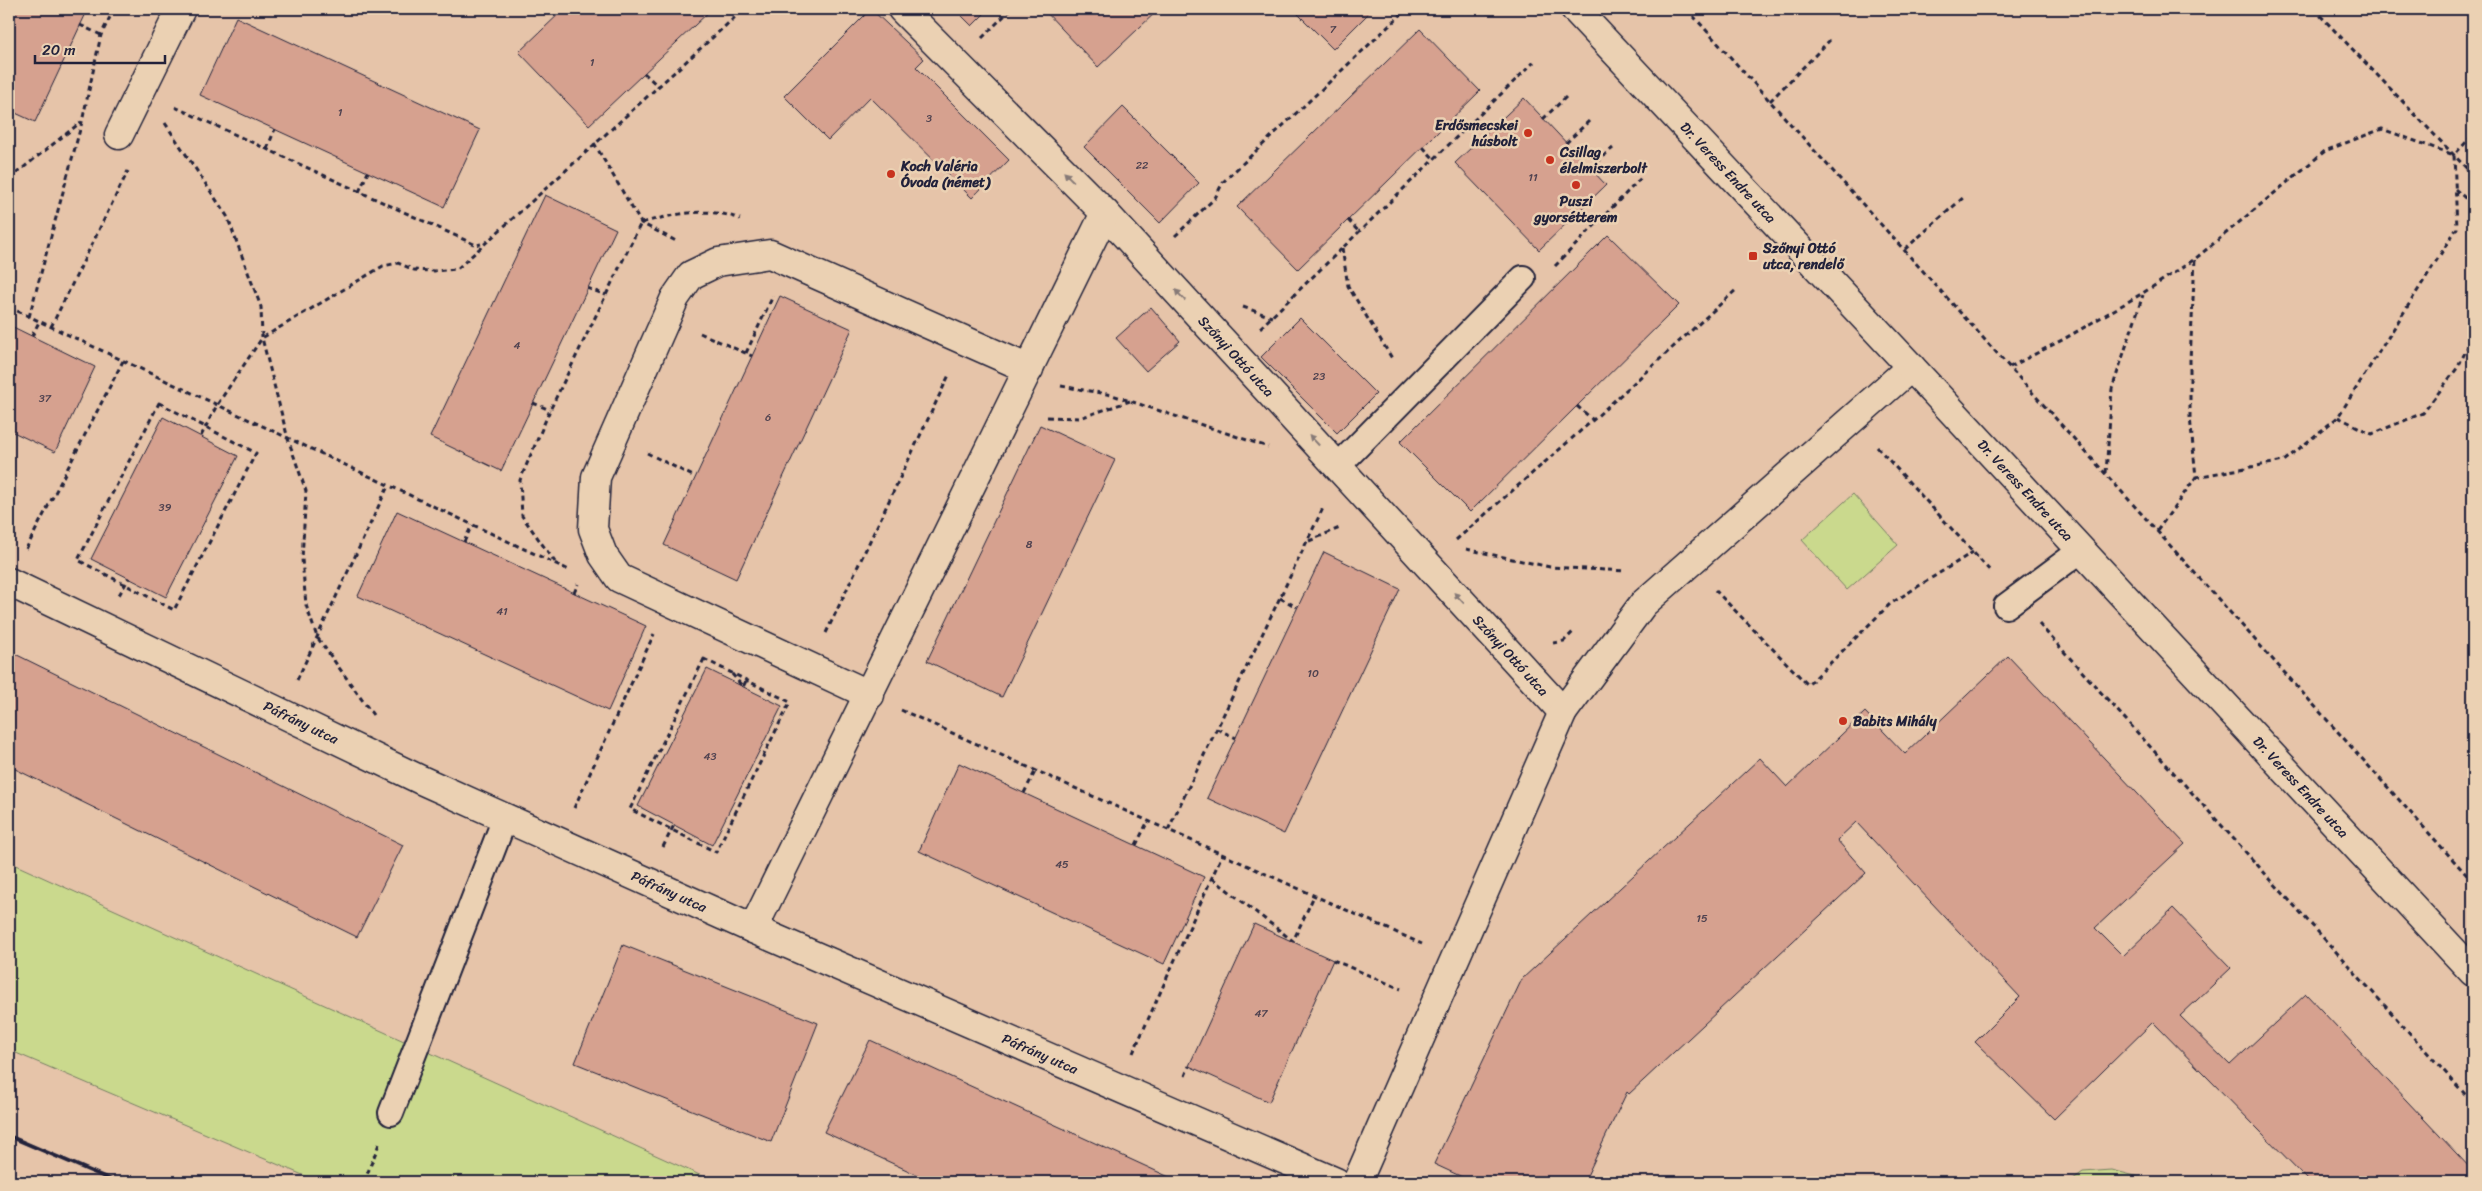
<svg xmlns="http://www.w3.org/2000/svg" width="2482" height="1191" font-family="Sriracha,sans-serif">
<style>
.green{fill:#cad98d;stroke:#767e64}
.building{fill:#d6a18f;stroke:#22223b}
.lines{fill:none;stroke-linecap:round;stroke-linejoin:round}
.lane-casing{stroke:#22223b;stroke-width:28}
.street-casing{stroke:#22223b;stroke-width:31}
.secondary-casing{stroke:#22223b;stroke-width:31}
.path{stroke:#22223b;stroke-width:3;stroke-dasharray:5 4;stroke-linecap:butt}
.lane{stroke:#ebd1b3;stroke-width:24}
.street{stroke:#ebd1b3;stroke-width:28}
.secondary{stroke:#ebd1b3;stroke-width:28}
.rail{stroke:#22223b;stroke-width:4}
.oneway{fill:#867a77}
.poi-dot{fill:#c8321e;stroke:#ebd1b3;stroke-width:2}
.labels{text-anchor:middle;stroke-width:5;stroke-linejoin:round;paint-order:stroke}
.number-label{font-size:11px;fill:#4f4250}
.poi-label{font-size:14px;font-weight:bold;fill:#22223b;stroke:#ebd1b3;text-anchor:start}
.street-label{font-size:14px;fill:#22223b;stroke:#ebd1b3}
</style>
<rect width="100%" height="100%" fill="#e6c4a9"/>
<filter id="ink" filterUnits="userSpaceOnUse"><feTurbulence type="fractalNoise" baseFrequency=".02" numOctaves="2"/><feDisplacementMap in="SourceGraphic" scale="10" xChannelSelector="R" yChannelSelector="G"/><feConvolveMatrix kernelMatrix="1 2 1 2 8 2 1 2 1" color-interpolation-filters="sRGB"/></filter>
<g filter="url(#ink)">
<g class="green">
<polygon points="1853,494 1898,545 1847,590 1802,540"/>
<polygon points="9,862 715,1182 319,1182 9,1050"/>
<polygon points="2112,1170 2155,1181 2158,1182 2069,1182 2083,1172"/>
</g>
<g class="building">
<polygon points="9,9 88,9 35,122 9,110"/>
<polygon points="564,9 712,9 589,125 519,52"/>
<polygon points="871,9 924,59 916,67 1009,160 972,198 870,97 828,140 784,96"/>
<polygon points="955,9 989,9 972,26"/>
<polygon points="1045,9 1159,9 1098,67 1044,10"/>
<polygon points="1293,9 1373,9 1333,49"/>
<polygon points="236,17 480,130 444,207 200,95"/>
<polygon points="1420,29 1480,91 1298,269 1237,207"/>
<polygon points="1524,98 1606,185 1539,250 1455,163"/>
<polygon points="1123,107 1199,183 1160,223 1084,147"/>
<polygon points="545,195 616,229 501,471 430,437"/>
<polygon points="1608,235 1679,305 1470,512 1400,442"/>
<polygon points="780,296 852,329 736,579 664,545"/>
<polygon points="1151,307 1180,341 1146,371 1116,338"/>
<polygon points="1300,318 1376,394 1337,433 1261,357"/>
<polygon points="9,325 95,367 55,452 9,430"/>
<polygon points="163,417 238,456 166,597 91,559"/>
<polygon points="1040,425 1115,460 1002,697 927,661"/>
<polygon points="397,511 646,626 608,711 358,596"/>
<polygon points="1324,552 1400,589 1284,834 1207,798"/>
<polygon points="9,651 403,845 357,937 9,766"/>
<polygon points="2008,656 2185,844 2095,928 2123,956 2173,908 2231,968 2180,1016 2230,1065 2306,994 2473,1171 2473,1182 2310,1182 2153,1022 2054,1119 1975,1042 2020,997 1856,822 1837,840 1866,873 1629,1094 1627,1092 1584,1182 1473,1182 1434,1164 1522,979 1760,758 1787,787 1865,712 1905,754"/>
<polygon points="707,669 782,706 712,845 638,806"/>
<polygon points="959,763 1204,877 1164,964 919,851"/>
<polygon points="1254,924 1333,960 1269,1102 1189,1066"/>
<polygon points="623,945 818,1023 771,1142 575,1063"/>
<polygon points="870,1040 1180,1182 933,1182 824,1132"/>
</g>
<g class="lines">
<defs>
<g id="lane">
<polyline points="1338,466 1523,278"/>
<polyline points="2006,606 2080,551"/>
<polyline points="391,1113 505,818"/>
</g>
<g id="street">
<path id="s1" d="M902 9 1105 213 1563 712"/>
<polyline points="119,135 181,9"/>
<path id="s2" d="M9 582 421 780 753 929 1336 1182"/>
<polyline points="870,695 619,578 603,555 593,529 596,477 675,298 691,275 718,262 770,254 1029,369"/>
<polyline points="753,929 1105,213"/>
<polyline points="1357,1182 1563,712 1643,604 1911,367"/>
</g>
<g id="secondary">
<path id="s3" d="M1575 9 1911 367 2473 972"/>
</g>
</defs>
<use href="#lane" class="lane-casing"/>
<use href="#street" class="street-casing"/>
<use href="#secondary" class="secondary-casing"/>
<g class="path">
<polyline points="1687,9 2473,882"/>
<polyline points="2314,9 2473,175"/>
<polyline points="1405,11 1489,12"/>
<polyline points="80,25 101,35"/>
<polyline points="982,38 1011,9"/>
<polyline points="644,73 658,86"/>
<polyline points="1770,101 1830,40"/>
<polyline points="175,107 476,245 481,244"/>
<polyline points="1543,119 1566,97"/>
<polyline points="165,123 227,216 261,307 262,338 288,439 306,491 302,559 306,605 317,637 373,715"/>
<polyline points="594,143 641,223 676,241"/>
<polyline points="1566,143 1589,121"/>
<polyline points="1423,147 1434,159"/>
<polyline points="267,149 275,129"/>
<polyline points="1589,168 1613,148"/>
<polyline points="9,179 81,122"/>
<polyline points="2455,189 2473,205"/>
<polyline points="359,192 368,172"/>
<polyline points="1348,220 1359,232"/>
<polyline points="1175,236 1215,198 1223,182 1407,9"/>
<polyline points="1342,248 1348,286 1393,360"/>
<polyline points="1905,249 1964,197"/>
<polyline points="1555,266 1641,178"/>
<polyline points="587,288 606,295"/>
<polyline points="9,307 569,570"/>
<polyline points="1243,307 1272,317"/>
<polyline points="29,317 82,122 101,35 114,9"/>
<polyline points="51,327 128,171"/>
<polyline points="1260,328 1534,62"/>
<polyline points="700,333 752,356"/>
<polyline points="32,336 39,322"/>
<polyline points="746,353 773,296"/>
<polyline points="2010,367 2064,339 2143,293 2195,259 2325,151 2382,129 2454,155"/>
<polyline points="1061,386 1112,395 1268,447"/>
<polygon points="159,403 256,453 174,610 78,560"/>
<polyline points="533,403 550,410"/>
<polyline points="1577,406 1593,420"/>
<polyline points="1047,417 1080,418 1130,401"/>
<polyline points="2338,417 2372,434 2423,413 2458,367 2473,336"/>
<polyline points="201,436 217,405 262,338 383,266 398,263 414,270 434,271 457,269 744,9"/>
<polyline points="1877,447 1992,573"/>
<polyline points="647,453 695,477"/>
<polyline points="2106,473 2112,389 2143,295"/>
<polyline points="2196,477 2284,461 2338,417 2457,228 2454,155 2473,135"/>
<polyline points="2157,531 2196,477 2190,417 2190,360 2195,259"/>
<polyline points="1456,540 1593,420 1737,289"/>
<polyline points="1309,541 1342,527"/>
<polyline points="464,542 472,525"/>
<polyline points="26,549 123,361"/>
<polyline points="1466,549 1550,567 1625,571"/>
<path d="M555 562 522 516 520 480 550 410 641 223C675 214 707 206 740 219"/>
<polyline points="1715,590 1808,685 1890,604 1973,552"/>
<polyline points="574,593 578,584"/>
<polyline points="119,595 129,578"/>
<polyline points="1280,598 1297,607"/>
<polyline points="2039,624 2473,1103"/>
<polyline points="826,633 949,375"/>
<polyline points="1553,643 1564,641 1574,631"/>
<polygon points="704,659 790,702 716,852 630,809"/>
<polyline points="732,674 743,687 747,679"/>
<polyline points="297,680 388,486"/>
<polyline points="901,710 1422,944"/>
<polyline points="1217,729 1236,738"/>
<polyline points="1024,793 1036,770"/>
<polyline points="574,808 654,634"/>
<polyline points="1168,830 1324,506"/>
<polyline points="1136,845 1148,821"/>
<polyline points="663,847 674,825"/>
<polyline points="1212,878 1293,941 1314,896"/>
<polyline points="1333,960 1401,989"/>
<polyline points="1133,1053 1222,855"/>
<polyline points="1185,1076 1189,1066"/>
<polyline points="364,1182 379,1144"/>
</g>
<use href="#lane" class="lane"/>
<use href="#street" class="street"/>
<use href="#secondary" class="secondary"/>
<polyline class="rail" points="9,1136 116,1182"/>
</g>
<defs><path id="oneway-solid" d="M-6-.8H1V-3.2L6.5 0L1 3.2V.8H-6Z" transform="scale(1.25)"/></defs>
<g class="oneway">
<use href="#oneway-solid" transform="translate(1069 177) rotate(-135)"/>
<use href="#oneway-solid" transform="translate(1180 295) rotate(-133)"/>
<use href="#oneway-solid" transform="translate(1314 440) rotate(-133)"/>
<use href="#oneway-solid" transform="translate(1459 598) rotate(-133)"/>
</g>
</g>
<g class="poi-dot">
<circle cx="1528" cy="133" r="5"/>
<circle cx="1550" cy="160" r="5"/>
<circle cx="891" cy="174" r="5"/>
<circle cx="1576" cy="185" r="5"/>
<rect x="1748" y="251" width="10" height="10" rx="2.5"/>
<circle cx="1843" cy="721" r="5"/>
</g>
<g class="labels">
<g class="number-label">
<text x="1333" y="33">7</text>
<text x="592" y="66">1</text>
<text x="340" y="116">1</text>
<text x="929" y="122">3</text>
<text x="1142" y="169">22</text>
<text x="1533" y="181">11</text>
<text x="517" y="349">4</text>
<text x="1319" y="380">23</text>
<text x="45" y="402">37</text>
<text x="768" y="421">6</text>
<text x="165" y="511">39</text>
<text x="1029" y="548">8</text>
<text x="502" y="615">41</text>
<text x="1313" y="677">10</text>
<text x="710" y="760">43</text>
<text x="1062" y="868">45</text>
<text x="1702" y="922">15</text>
<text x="1261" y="1017">47</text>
</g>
<g class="poi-label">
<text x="1518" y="130" text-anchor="end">Erdősmecskei<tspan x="1518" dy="16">húsbolt</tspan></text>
<text x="1560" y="157">Csillag<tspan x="1560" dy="16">élelmiszerbolt</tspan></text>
<text x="901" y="171">Koch Valéria<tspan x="901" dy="16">Óvoda (német)</tspan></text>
<text x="1576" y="206" text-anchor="middle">Puszi<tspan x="1576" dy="16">gyorsétterem</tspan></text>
<text x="1763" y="253">Szőnyi Ottó<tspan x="1763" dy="16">utca, rendelő</tspan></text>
<text x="1853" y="726">Babits Mihály</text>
</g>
<g class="street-label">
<text dy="5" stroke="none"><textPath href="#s3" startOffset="224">Dr. Veress Endre utca</textPath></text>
<text dy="5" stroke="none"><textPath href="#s1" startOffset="482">Szőnyi Ottó utca</textPath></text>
<text dy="5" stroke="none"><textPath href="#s3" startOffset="659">Dr. Veress Endre utca</textPath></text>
<text dy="5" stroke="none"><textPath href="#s1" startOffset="888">Szőnyi Ottó utca</textPath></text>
<text dy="5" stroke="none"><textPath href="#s2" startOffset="324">Páfrány utca</textPath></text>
<text dy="5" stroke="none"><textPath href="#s3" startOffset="1064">Dr. Veress Endre utca</textPath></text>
<text dy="5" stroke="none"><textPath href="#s2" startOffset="729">Páfrány utca</textPath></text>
<text dy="5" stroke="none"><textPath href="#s2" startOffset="1134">Páfrány utca</textPath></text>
</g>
</g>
<rect width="2482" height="1191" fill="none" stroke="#ebd1b3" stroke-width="30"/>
<rect x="15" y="15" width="2452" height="1161" fill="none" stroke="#22223b" stroke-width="2" filter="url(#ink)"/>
<path d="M35 55v8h130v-8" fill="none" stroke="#22223b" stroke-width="2.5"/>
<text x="42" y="55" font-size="15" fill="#22223b" stroke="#ebd1b3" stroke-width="4" paint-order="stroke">20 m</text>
</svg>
